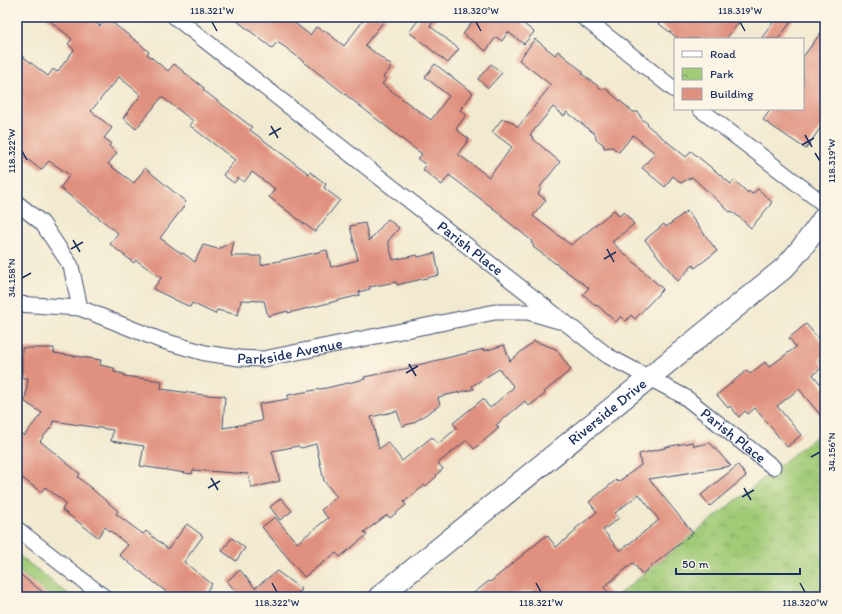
<svg xmlns="http://www.w3.org/2000/svg" width="842" height="614" font-family="Itim,sans-serif">
<style>
.grass{fill:#a1cb77;stroke:#5e7d6a}
.park{fill:url(#park-crowns);stroke:#5e7d6a}
.building{fill:#e0907e;fill-rule:evenodd}
.lines{fill:none;stroke-linecap:round;stroke-linejoin:round}
.street-casing{stroke:#3b4b6f;stroke-width:17}
.secondary-casing{stroke:#3b4b6f;stroke-width:23}
.street{stroke:#fff;stroke-width:15}
.secondary{stroke:#fff;stroke-width:21}
.ticks{fill:none;stroke:#1b2f5e;stroke-width:1.5}
.labels{text-anchor:middle;stroke-width:3.5;stroke-linejoin:round;paint-order:stroke}
.street-label{font-size:15px;fill:#1b2f5e;stroke:#fcf5e5}
.neatline{fill:none;stroke:#1b2f5e;stroke-width:1.5}
.ticks-label{font-size:10px;text-anchor:middle;fill:#1b2f5e}
</style>
<defs>
<pattern id="park-crowns" width="20" height="18" patternUnits="userSpaceOnUse"><rect width="20" height="18" fill="#a1cb77"/><path d="M2 6a3 3 0 1 1 6 0M12 15a3 3 0 1 1 6 0" fill="none" stroke="#82a565"/></pattern>
</defs>
<rect width="100%" height="100%" fill="#fcf5e5"/>
<filter id="ink" filterUnits="userSpaceOnUse"><feTurbulence type="fractalNoise" baseFrequency=".025" numOctaves="2"/><feDisplacementMap in="SourceGraphic" scale="8" xChannelSelector="R" yChannelSelector="G"/><feConvolveMatrix kernelMatrix="1 2 1 2 8 2 1 2 1" color-interpolation-filters="sRGB"/></filter>
<filter id="wash" filterUnits="userSpaceOnUse"><feTurbulence type="fractalNoise" baseFrequency=".012" numOctaves="4" result="noise"/><feDisplacementMap in="SourceGraphic" scale="16" xChannelSelector="R" yChannelSelector="G"/><feGaussianBlur stdDeviation="0.9" result="paint"/><feColorMatrix in="noise" values="0 0 0 0 0 0 0 0 0 0 0 0 0 0 0 0 0 1.4 0 .05"/><feComposite in="paint" operator="in"/></filter>
<g filter="url(#wash)">
<rect width="100%" height="100%" fill="#f2ead0"/>
<polygon class="grass" points="17,554 72,597 52,597 17,570"/>
<polygon class="park" points="825,429 825,597 615,597"/>
<g id="blocks">
<g class="building">
<polygon points="45,17 88,17 100,26 106,18 139,43 149,52 147,54 168,71 174,64 204,88 203,90 252,127 250,130 309,174 310,172 326,184 324,188 340,200 315,232 269,197 275,189 252,172 244,182 238,178 234,183 223,175 235,160 189,125 193,121 162,97 136,129 123,118 141,95 119,77 112,86 111,86 91,111 112,128 104,138 111,143 109,146 117,153 108,164 134,183 145,168 186,202 184,204 185,205 160,238 182,254 183,253 195,262 203,245 218,249 234,241 231,256 261,256 261,265 327,250 331,267 358,260 350,226 365,223 369,241 388,219 399,228 388,241 393,260 417,255 418,257 435,253 439,275 397,285 396,282 369,287 370,289 359,292 360,295 297,311 288,313 288,311 268,316 264,301 241,300 238,315 217,310 215,314 192,303 190,307 153,289 161,278 136,260 134,263 110,244 118,233 60,188 70,175 49,161 41,170 17,151 17,52 48,76 53,69 57,72 74,50 68,44 72,39 71,38"/>
<polygon points="232,17 287,17 310,35 316,27 323,31 324,30 344,46 366,17 387,17 365,45 392,66 383,77 386,79 382,84 431,120 449,96 425,77 435,64 473,93 460,110 466,115 456,129 469,139 458,154 489,177 512,147 492,132 502,119 504,120 505,119 508,121 509,120 518,127 551,85 519,60 535,39 555,55 558,51 583,72 582,74 603,90 605,88 633,112 638,112 641,118 648,124 647,125 686,157 691,151 731,184 734,180 748,193 749,191 752,194 758,189 772,202 770,204 771,204 751,228 739,217 731,211 730,212 692,177 681,183 673,176 665,187 642,168 655,153 633,135 619,152 612,147 604,148 603,144 596,139 595,134 567,112 564,116 553,107 530,135 533,137 532,138 560,162 540,187 541,189 538,194 546,200 533,216 571,245 614,210 619,216 624,212 634,224 612,242 663,289 635,319 631,315 626,321 621,316 616,322 597,305 596,306 583,294 589,288 533,247 534,245 531,243 532,241 501,216 502,215 449,175 442,185 423,170 426,165 418,159 422,154 411,146 285,47 277,42 272,48"/>
<polygon points="421,17 438,17 430,26 459,49 448,63 409,32"/>
<polygon points="476,17 515,17 534,32 524,44 508,32 502,41 496,37 486,51 463,34"/>
<polygon points="650,17 743,17 726,39 679,39"/>
<polygon points="777,17 795,17 778,39 761,39"/>
<polygon points="825,27 825,121 806,149 763,120 771,109 803,109 803,57"/>
<polygon points="491,64 502,73 488,88 478,79"/>
<polygon points="687,211 717,251 695,268 693,265 678,281 645,240 664,224 666,227"/>
<polygon points="806,324 825,346 825,355 819,360 824,366 813,375 825,389 825,421 799,389 777,406 801,435 787,447 755,408 748,414 745,411 739,417 730,406 728,408 717,395 747,370 750,374 765,362 769,367 796,347 789,338"/>
<path d="M534 341 556 349 571 370 544 392 545 394 529 406 525 401 496 425 499 428 474 449 467 440 438 463 443 469 436 475 437 476 426 486 425 485 404 502 406 505 390 518 387 515 364 532 367 535 340 557 336 553 304 577 262 527 275 517 297 543 328 518 321 510 337 497 324 481 316 444 301 448 298 446 272 451 280 481 252 488 248 474 193 470 192 474 140 466 144 446 111 441 113 430 53 421 52 426 40 441 80 474 78 477 118 511 116 514 143 534 146 531 168 549 187 524 203 536 184 562 212 584 202 597H173L119 555 128 545 105 527 98 537 62 510 66 503 45 487 41 492 17 474V430L24 436 42 413 25 402 28 378H22V348H54V353L101 360 100 365 114 368V372L124 374V376L162 381 161 389 204 395 225 396 223 428 262 421 259 404 288 399V395L326 388 365 379 364 377 409 368V367L484 349V351L504 345 510 361ZM499 369 514 387 490 408 483 399 453 423 457 428 438 444 432 437 402 461 388 442 379 449 371 417 397 411 402 426 413 423 440 405 438 397 474 389 472 386Z"/>
<path d="M693 442 694 446 710 443 731 466 649 479 693 533 642 574 633 563 604 587 612 597H538L533 591 501 596 502 597H469L489 581 490 582 547 535 556 547 576 531 575 529 597 512 589 502 616 480 618 482 641 465 639 454 665 448V447ZM639 494 659 520 620 551 603 530 619 518 615 513Z"/>
<polygon points="738,465 746,476 710,506 701,495"/>
<polygon points="281,498 292,511 280,520 270,507"/>
<polygon points="232,538 245,548 236,561 222,551"/>
<polygon points="240,570 255,588 277,571 302,590 293,597 240,597 227,581"/>
<polygon points="17,572 49,597 17,597"/>
</g>
</g>
</g>
<g filter="url(#ink)">
<use href="#blocks" fill-opacity="0" stroke="#3b4b6f" stroke-width="1"/>
<g class="lines">
<defs>
<g id="street">
<path id="s1" d="M175 17 608 356 685 397 773 467"/>
<polyline points="583,17 675,90"/>
<polyline points="700,109 825,205"/>
<polyline points="17,203 42,223 71,266 80,308"/>
<path id="s2" d="M17 304 80 308 160 340 205 353 239 358 263 359 495 312H528L559 321"/>
<polyline points="17,529 104,597"/>
</g>
<g id="secondary">
<path id="s3" d="M379 597 783 269C800 252 812 235 825 216"/>
</g>
</defs>
<use href="#street" class="street-casing"/>
<use href="#secondary" class="secondary-casing"/>
<use href="#street" class="street"/>
<use href="#secondary" class="secondary"/>
</g>
</g>
<path class="ticks" d="M212 22 217 31M476 22 481 31M740 22 745 31M271 126 278 138M269 135 281 128M805 135 812 147M802 145 814 138M22 151 27 160M815 153 820 161M73 240 80 252M71 249 83 242M607 249 614 262M604 259 616 252M22 278 31 273M409 364 416 376M406 373 418 366M811 457 820 452M211 478 218 490M208 488 220 481M744 488 751 500M742 497 754 490M272 583 277 592M536 583 541 592M800 583 805 592"/>
<g class="labels">
<g class="street-label">
<text dy="5" stroke="none"><textPath href="#s1" startOffset="375">Parish Place</textPath></text>
<text dy="5" stroke="none"><textPath href="#s2" startOffset="282">Parkside Avenue</textPath></text>
<text dy="5" stroke="none"><textPath href="#s3" startOffset="294">Riverside Drive</textPath></text>
<text dy="5" stroke="none"><textPath href="#s1" startOffset="699">Parish Place</textPath></text>
</g>
</g>
<rect width="842" height="614" fill="none" stroke="#fcf5e5" stroke-width="44"/>
<rect x="674" y="38" width="130" height="72" fill="#fcf5e5" stroke="#a2a6af"/>
<rect x="682" y="51" width="20" height="6" fill="#ffffff" stroke="#a2a6af"/>
<text x="710" y="58" font-size="12" fill="#1b2f5e">Road</text>
<rect x="682" y="68" width="20" height="12" fill="url(#park-crowns)" stroke="#a2a6af"/>
<text x="710" y="78" font-size="12" fill="#1b2f5e">Park</text>
<rect x="682" y="88" width="20" height="12" fill="#e0907e" stroke="#a2a6af"/>
<text x="710" y="98" font-size="12" fill="#1b2f5e">Building</text>
<path d="M676 568v6h124v-6" fill="none" stroke="#1b2f5e" stroke-width="2"/>
<text x="682" y="568" font-size="12" fill="#1b2f5e" stroke="#fcf5e5" stroke-width="3" paint-order="stroke">50 m</text>
<rect x="22" y="22" width="798" height="570" class="neatline"/>
<g class="ticks-label">
<text x="212" y="14">118.321°W</text>
<text x="476" y="14">118.320°W</text>
<text x="740" y="14">118.319°W</text>
<text transform="translate(11 151) rotate(-90)" y="4">118.322°W</text>
<text transform="translate(831 161) rotate(-90)" y="4">118.319°W</text>
<text transform="translate(11 278) rotate(-90)" y="4">34.158°N</text>
<text transform="translate(831 452) rotate(-90)" y="4">34.156°N</text>
<text x="277" y="606">118.322°W</text>
<text x="541" y="606">118.321°W</text>
<text x="805" y="606">118.320°W</text>
</g>
</svg>
